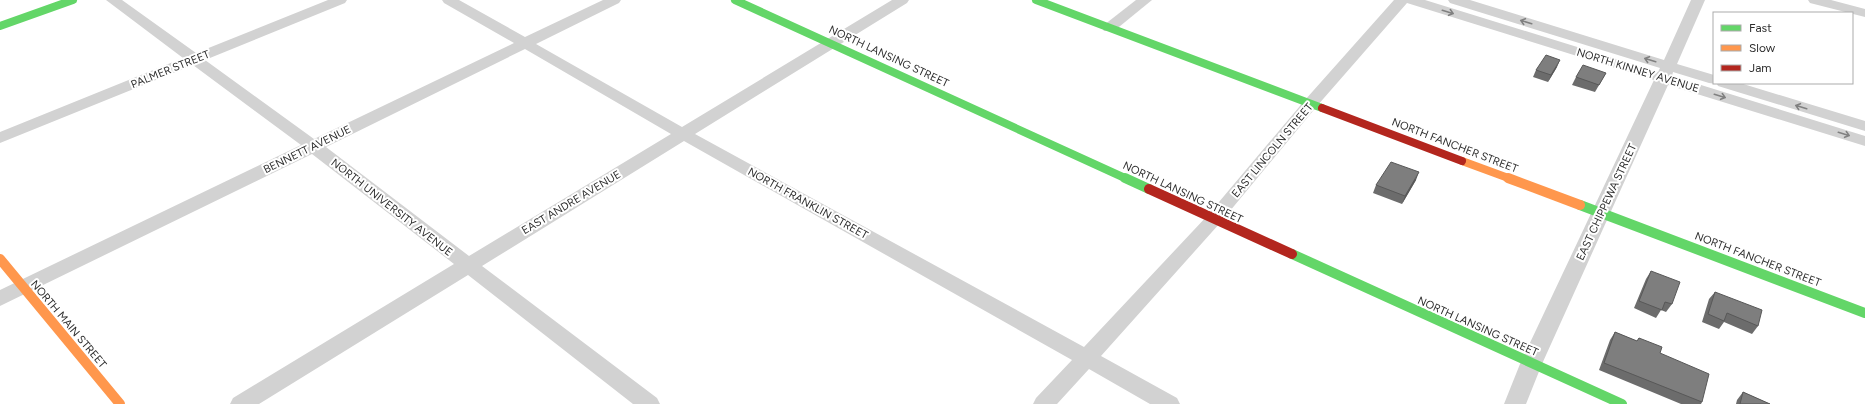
<svg xmlns="http://www.w3.org/2000/svg" width="1865" height="404" font-family="Figtree,sans-serif">
<style>
.lines{fill:none;stroke-linecap:round;stroke-linejoin:round}
.street{fill:#d2d2d2;fill-rule:evenodd}
.fast-far1{stroke:#63d668;stroke-width:8}
.fast{stroke:#63d668;stroke-width:10}
.slow-far1{stroke:#ff974d;stroke-width:8}
.slow{stroke:#ff974d;stroke-width:10}
.jam-far1{stroke:#b3261e;stroke-width:8}
.jam{stroke:#b3261e;stroke-width:10}
.wall{fill:#6c6c6c}
.shaded-wall{fill:#585858}
.building{fill:#7e7e7e;stroke:#585858}
.oneway{stroke:#808080}
.labels{text-anchor:middle;stroke-width:4;stroke-linejoin:round;paint-order:stroke}
.street-label{font-size:11px;fill:#2d2d2d;stroke:#fff}
</style>
<rect width="100%" height="100%" fill="#fff"/>
<g class="lines">
<g class="street">
<path d="M106 0H122L196 53 328 0H347L345 3 205 60 314 139 514 43 444 3 442 0H459L525 37 603 0H621L619 3 536 44 682 127 892 0H909L907 3 695 134 1084 347 1208 215 1305 100 1394 0H1425L1658 72 1660 68 1450 3 1448 0H1470L1664 60 1691 0H1705L1677 64 1714 75V83H1740L1865 121V131L1718 86 1717 84 1709 83 1673 72 1672 76 1865 136V146L1668 85 1542 364 1526 404H1504L1520 364 1654 80 1407 3 1317 106 1220 223 1101 356 1177 398 1180 404H1150L1089 369 1057 404H1033L1036 398 1072 360 684 141 482 266 657 398 660 404H633L468 275 259 404H230L233 398 454 264 312 154 0 306V290L301 145 193 65 0 143V132L183 58ZM525 49 671 134 469 256 326 147Z"/>
<polygon points="1136,0 1152,0 1114,31 1104,31 1102,28 1104,25"/>
<polygon points="1808,0 1831,0 1865,9 1865,17 1810,3"/>
</g>
<g class="fast-far1">
<polyline points="735,0 1127,179"/>
<polyline points="1036,0 1322,108"/>
<polyline points="0,26 73,0"/>
</g>
<g class="fast">
<polyline points="1125,178 1149,189"/>
<polyline points="1580,205 1865,313"/>
<polyline points="1292,254 1622,404"/>
</g>
<polyline class="slow-far1" points="1462,161 1511,179"/>
<g class="slow">
<polyline points="1508,178 1580,205"/>
<polyline points="0,259 120,404"/>
</g>
<polyline class="jam-far1" points="1322,108 1462,161"/>
<polyline class="jam" points="1149,189 1292,254"/>
</g>
<g class="wall">
<polygon points="1557,67 1548,82 1533,77 1536,70"/>
<polygon points="1606,73 1595,92 1572,85 1576,77"/>
<polygon points="1416,180 1402,204 1373,193 1376,185"/>
<polygon points="1651,271 1672,304 1666,312 1661,310 1656,318 1634,308 1646,279"/>
<polygon points="1715,292 1758,326 1752,334 1724,322 1719,329 1702,322 1709,299"/>
<polygon points="1615,332 1637,341 1639,338 1660,353 1702,402 1701,404 1681,404 1599,370 1610,340"/>
<polygon points="1743,392 1770,404 1736,404 1737,400"/>
</g>
<g class="shaded-wall">
<polygon points="1560,60 1557,67 1548,82 1551,75"/>
<polygon points="1419,172 1416,180 1402,204 1405,196"/>
</g>
<g class="building">
<polygon points="1546,55 1560,60 1551,75 1536,70"/>
<polygon points="1583,65 1606,73 1599,85 1576,77"/>
<polygon points="1391,162 1419,172 1405,196 1376,185"/>
<polygon points="1651,271 1680,282 1672,304 1665,302 1662,310 1639,301"/>
<polygon points="1715,292 1762,310 1758,326 1727,313 1724,321 1708,314"/>
<polygon points="1615,332 1637,341 1639,338 1662,347 1660,353 1709,374 1702,402 1604,363"/>
<polygon points="1743,392 1770,404 1740,404"/>
</g>
<defs><path id="oneway-shaft" d="M-6 0H5M1.5-3L5.5 0L1.5 3" fill="none" stroke-width="1.6" stroke-linecap="round" stroke-linejoin="round"/></defs>
<g class="oneway">
<use href="#oneway-shaft" transform="translate(1448 12) rotate(17)"/>
<use href="#oneway-shaft" transform="translate(1526 22) rotate(-163)"/>
<use href="#oneway-shaft" transform="translate(1650 60) rotate(-163)"/>
<use href="#oneway-shaft" transform="translate(1720 96) rotate(17)"/>
<use href="#oneway-shaft" transform="translate(1801 107) rotate(-163)"/>
<use href="#oneway-shaft" transform="translate(1844 134) rotate(17)"/>
</g>
<g class="labels">
<g class="street-label">
<text transform="translate(889 56) rotate(25)" y="4">NORTH LANSING STREET</text>
<text transform="translate(170 69) rotate(-22)" y="4">PALMER STREET</text>
<text transform="translate(1638 70) rotate(17)" y="4">NORTH KINNEY AVENUE</text>
<text transform="translate(1455 145) rotate(21)" y="4">NORTH FANCHER STREET</text>
<text transform="translate(307 149) rotate(-26)" y="4">BENNETT AVENUE</text>
<text transform="translate(1272 150) rotate(-50)" y="4">EAST LINCOLN STREET</text>
<text transform="translate(1183 192) rotate(25)" y="4">NORTH LANSING STREET</text>
<text transform="translate(571 202) rotate(-31)" y="4">EAST ANDRE AVENUE</text>
<text transform="translate(1606 202) rotate(-65)" y="4">EAST CHIPPEWA STREET</text>
<text transform="translate(808 203) rotate(29)" y="4">NORTH FRANKLIN STREET</text>
<text transform="translate(392 207) rotate(38)" y="4">NORTH UNIVERSITY AVENUE</text>
<text transform="translate(1758 259) rotate(21)" y="4">NORTH FANCHER STREET</text>
<text transform="translate(69 324) rotate(50)" y="4">NORTH MAIN STREET</text>
<text transform="translate(1478 326) rotate(24)" y="4">NORTH LANSING STREET</text>
</g>
</g>
<rect x="1713" y="12" width="140" height="72" fill="#ffffff" stroke="#ababab"/>
<rect x="1721" y="25" width="20" height="6" fill="#63d668" stroke="#ababab"/>
<text x="1749" y="32" font-size="12" fill="#2d2d2d">Fast</text>
<rect x="1721" y="45" width="20" height="6" fill="#ff974d" stroke="#ababab"/>
<text x="1749" y="52" font-size="12" fill="#2d2d2d">Slow</text>
<rect x="1721" y="65" width="20" height="6" fill="#b3261e" stroke="#ababab"/>
<text x="1749" y="72" font-size="12" fill="#2d2d2d">Jam</text>
</svg>
